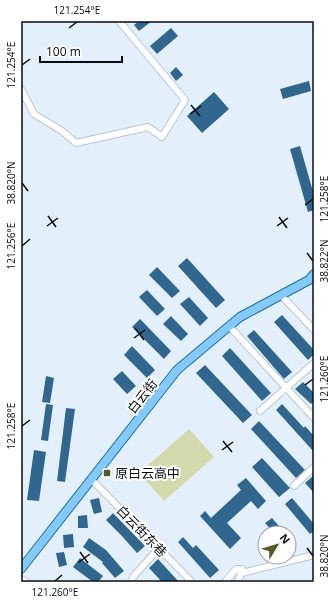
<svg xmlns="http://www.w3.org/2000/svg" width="335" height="603" font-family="'Open Sans','Noto Sans SC',sans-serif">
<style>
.green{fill:#d4daad}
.building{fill:#31668f}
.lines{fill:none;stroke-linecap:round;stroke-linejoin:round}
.minor-casing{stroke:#b7c7d5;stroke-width:8}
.major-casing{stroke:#226fa5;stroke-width:10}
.minor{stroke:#fff;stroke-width:6}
.major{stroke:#83c9f9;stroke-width:8}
.ticks{fill:none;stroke:#070c10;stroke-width:1.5}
.poi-dot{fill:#555a28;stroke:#fff;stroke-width:1.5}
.labels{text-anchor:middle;stroke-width:4;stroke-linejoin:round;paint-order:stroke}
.street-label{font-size:13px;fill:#070c10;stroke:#fff}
.poi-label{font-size:13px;fill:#070c10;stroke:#fff;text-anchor:start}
.neatline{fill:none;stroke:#070c10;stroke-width:1.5}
.ticks-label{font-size:10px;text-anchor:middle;fill:#070c10}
</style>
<rect width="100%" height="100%" fill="#e3f0fc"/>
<polygon class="green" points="189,429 214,457 164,501 139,473"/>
<g class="building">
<polygon points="139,21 152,21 139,31 134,25"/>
<polygon points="171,28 178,36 157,54 150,46"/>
<polygon points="176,67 183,75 176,81 170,73"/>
<polygon points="309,81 311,91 283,99 280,89"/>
<polygon points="214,92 229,109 202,133 187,116"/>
<polygon points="300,146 314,195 314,210 308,212 290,149"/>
<polygon points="187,258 225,300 216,308 178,266"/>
<polygon points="157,267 180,291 172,298 149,275"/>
<polygon points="147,290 165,309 157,316 139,297"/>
<polygon points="189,297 208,318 200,326 180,304"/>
<polygon points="282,315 314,350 314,354 308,360 274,322"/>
<polygon points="171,316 188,334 181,341 163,324"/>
<polygon points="140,319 171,351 164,359 132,327"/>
<polygon points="254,330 292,372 284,379 247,336"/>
<polygon points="132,346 155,370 147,378 124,355"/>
<polygon points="230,348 271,393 262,401 222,356"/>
<polygon points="205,365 252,415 243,423 196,373"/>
<polygon points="122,371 136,386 127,394 113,379"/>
<polygon points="46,376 54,378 50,403 42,402"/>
<polygon points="303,382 314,393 314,401 311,404 295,389"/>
<polygon points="46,404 53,405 48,441 41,440"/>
<polygon points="282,404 304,428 305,426 314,436 314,452 276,410"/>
<polygon points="66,408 75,409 65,482 57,481"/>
<polygon points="259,421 305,470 296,478 251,429"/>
<polygon points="34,450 46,452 39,501 27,500"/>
<polygon points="262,458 290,488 279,497 252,467"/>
<polygon points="314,475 314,493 305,483"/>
<polygon points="246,478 266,501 258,509 251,501 227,523 241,538 230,549 200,516 205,511 211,518 241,490 237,485"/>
<polygon points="99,498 102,512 94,514 90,500"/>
<polygon points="292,498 314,524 314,531 310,534 285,504"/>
<polygon points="113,513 145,546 137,553 121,535 106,520"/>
<polygon points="87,515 88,528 78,528 78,516"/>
<polygon points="272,518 285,533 274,533 265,523"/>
<polygon points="73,534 74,547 64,548 63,535"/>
<polygon points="183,537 193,548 196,545 219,570 210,578 178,542"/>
<polygon points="89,538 106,550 124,571 115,578 102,563 103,562 83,547"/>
<polygon points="64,552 67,565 59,567 56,553"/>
<polygon points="80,558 103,576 98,582 93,582 73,567"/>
<polygon points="158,559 179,582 162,582 149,568"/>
</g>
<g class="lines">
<defs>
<g id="minor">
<polyline points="21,89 34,114 62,131 76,143 148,127 162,137 185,100 119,21"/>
<polyline points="281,295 314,330"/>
<polyline points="229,326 314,418"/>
<polyline points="260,411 314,363"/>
<polyline points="92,480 192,582"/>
<polyline points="294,486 314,467"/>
<polyline points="242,573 314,555"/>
<polyline points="21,579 27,582"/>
<polyline points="131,582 133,577 159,548"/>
<polyline points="225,582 236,569 242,569 238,582"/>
</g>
<polyline id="major" points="21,569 177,370 240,317 309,280 314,274"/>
</defs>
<use href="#minor" class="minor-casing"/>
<use href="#major" class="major-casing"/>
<use href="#minor" class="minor"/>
<use href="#major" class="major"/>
</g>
<path class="ticks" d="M69 28 77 22M22 65 30 59M191 105 200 116M190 114 201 106M22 183 28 191M305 205 313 199M48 216 56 227M279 217 287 228M47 226 58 218M277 226 288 218M22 246 30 239M307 253 313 261M135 328 144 340M134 338 145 330M305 385 313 379M22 426 30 420M223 441 232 452M222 450 233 442M307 548 313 556M80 552 88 563M79 562 90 554M55 581 62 575"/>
<rect class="poi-dot" x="103" y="469" width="8" height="8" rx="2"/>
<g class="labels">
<g class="street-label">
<text transform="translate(142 396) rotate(-52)" y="5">白云街</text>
<text transform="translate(142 531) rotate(46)" y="5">白云街东巷</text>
</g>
<g class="poi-label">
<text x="115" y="478">原白云高中</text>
</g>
</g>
<rect width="335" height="603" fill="none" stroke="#ffffff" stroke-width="44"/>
<g transform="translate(277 545) rotate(52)"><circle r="19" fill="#ffffff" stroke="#9c9e9f"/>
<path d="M0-3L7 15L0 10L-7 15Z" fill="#555a28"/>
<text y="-6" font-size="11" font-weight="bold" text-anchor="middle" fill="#070c10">N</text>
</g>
<path d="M40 56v6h82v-6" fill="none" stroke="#070c10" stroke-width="2"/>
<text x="46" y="56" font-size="12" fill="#070c10" stroke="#ffffff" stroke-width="3" paint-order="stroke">100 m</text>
<rect x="22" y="22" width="291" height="559" class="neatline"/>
<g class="ticks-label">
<text x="77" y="14">121.254°E</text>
<text transform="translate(11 65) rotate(-90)" y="4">121.254°E</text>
<text transform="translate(11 183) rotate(-90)" y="4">38.820°N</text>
<text transform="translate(324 199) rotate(-90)" y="4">121.258°E</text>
<text transform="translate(11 246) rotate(-90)" y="4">121.256°E</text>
<text transform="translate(324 261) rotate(-90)" y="4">38.822°N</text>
<text transform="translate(324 379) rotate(-90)" y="4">121.260°E</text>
<text transform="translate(11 426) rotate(-90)" y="4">121.258°E</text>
<text transform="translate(324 556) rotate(-90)" y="4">38.820°N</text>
<text x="55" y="596">121.260°E</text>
</g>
</svg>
